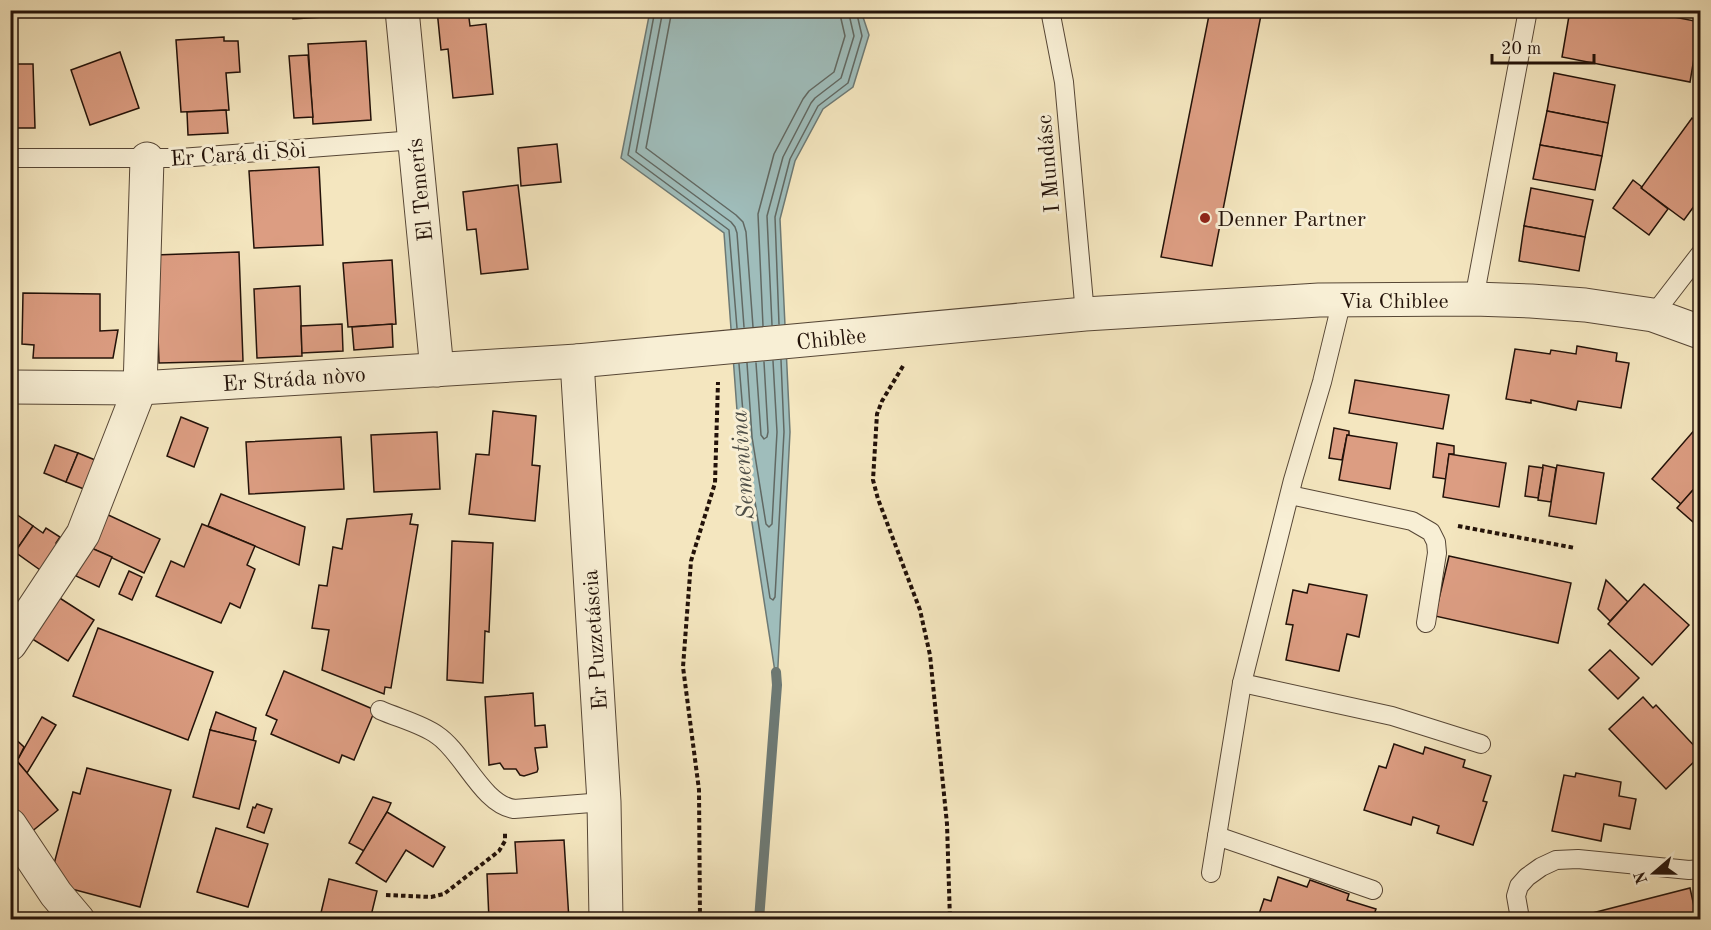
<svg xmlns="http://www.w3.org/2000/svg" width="1711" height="930" font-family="'Old Standard TT',serif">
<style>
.water{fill:#9fbdbb;stroke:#6d7974;stroke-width:1.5}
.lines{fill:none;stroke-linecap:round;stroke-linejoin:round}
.shore{stroke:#616862;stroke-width:1.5}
.stream{stroke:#6d7974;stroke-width:10}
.building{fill:#dc9d82;stroke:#231209;stroke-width:1.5}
.lane-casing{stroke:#574736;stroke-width:20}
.street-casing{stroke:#574736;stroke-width:35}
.path{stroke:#231209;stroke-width:4;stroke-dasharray:4.5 3;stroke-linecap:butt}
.lane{stroke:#f8efd5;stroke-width:18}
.street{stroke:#f8efd5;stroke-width:33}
.poi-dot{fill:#8f2418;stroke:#f8efd5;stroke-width:2}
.labels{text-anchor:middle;stroke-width:6;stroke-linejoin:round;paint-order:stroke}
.street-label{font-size:22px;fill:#231209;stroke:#f8efd5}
.poi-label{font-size:22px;fill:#231209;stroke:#f8efd5;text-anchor:start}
.water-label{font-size:24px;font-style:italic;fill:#4e4e47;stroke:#f8efd5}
</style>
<rect width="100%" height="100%" fill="#f4e6bf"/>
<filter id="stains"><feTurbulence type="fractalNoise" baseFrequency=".00333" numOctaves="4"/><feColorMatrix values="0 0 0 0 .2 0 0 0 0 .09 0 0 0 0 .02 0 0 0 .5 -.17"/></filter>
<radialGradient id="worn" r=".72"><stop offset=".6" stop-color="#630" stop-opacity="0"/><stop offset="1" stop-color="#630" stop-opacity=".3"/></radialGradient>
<polygon class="water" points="650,11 861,11 869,35 853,87 823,109 795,161 780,219 790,432 777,685 739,438 724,233 621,158"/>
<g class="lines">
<g class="shore">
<polyline points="655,10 628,155 729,230 737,328"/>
<polyline points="663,10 636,152 731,222 735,227 737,233 744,327"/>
<polyline points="672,10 646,148 736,215 743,222 746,232 753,327"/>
<polyline points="779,324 775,217 790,159 818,106 848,83 862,36 856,10"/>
<polyline points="772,325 767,216 783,157 811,103 815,98 841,78 854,36 848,10"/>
<polyline points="763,326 758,214 774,154 803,99 809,91 834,72 845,36 839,10"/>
<polyline points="747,363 752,437 766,524 769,527 772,524 777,432 773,361"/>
<polyline points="756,363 761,435 764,439 767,437 768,432 764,362"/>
<polyline points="739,364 745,437 770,598 773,600 775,597 784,432 781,360"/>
</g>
<polyline class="stream" points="759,920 777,685 776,672"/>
</g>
<g class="building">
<polygon points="10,10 33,10 10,15"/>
<polygon points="191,10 224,10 224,11 191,12"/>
<polygon points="292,10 368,10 369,14 293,19"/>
<polygon points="437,10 468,10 470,26 486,24 493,94 453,98 448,49 441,50"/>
<polygon points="1210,10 1262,10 1212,266 1161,257"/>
<polygon points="1570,10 1638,10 1700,22 1690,82 1562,57"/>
<polygon points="224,37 224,41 238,41 240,72 226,73 229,110 181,112 176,40"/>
<polygon points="366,41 371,120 313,124 308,44"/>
<polygon points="120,52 139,108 90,125 71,70"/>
<polygon points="308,55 313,117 294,118 289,56"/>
<polygon points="10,64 33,64 35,128 10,128"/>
<polygon points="1554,73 1615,85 1608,123 1547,111"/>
<polygon points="226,110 228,133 188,135 187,112"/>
<polygon points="1547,111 1608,123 1602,156 1540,145"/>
<polygon points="1692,118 1700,124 1700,198 1684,220 1641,188"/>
<polygon points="557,144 561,182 521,186 518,148"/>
<polygon points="1540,145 1602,156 1595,190 1533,179"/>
<polygon points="319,167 323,245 254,248 249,171"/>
<polygon points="1633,180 1642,187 1641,188 1668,209 1649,235 1613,208"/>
<polygon points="518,185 528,269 481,274 476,229 467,230 463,192"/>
<polygon points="1531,188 1593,200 1585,237 1524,226"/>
<polygon points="1524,226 1585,237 1579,271 1519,261"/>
<polygon points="239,252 243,361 159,363 155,255"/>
<polygon points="392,260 396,324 348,327 343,263"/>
<polygon points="300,286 302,356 257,358 254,289"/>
<polygon points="23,293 100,294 100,331 118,330 113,358 33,358 34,345 22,344"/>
<polygon points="342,324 343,351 302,353 301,326"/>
<polygon points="392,324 393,347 354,350 352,327"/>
<polygon points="1577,346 1617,353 1616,361 1629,363 1621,408 1578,401 1576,410 1531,400 1531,403 1506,399 1515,349 1550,354 1551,350 1576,354"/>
<polygon points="1355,380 1449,395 1443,429 1349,413"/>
<polygon points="493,411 536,416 532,465 540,466 535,521 469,514 476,454 489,455"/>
<polygon points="181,417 208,428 194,467 167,456"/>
<polygon points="1697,427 1700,430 1700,482 1681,504 1652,479"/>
<polygon points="1334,428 1349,431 1349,435 1347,435 1342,460 1329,458"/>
<polygon points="437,432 440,489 374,492 371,435"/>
<polygon points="1347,435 1397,443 1390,489 1339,480"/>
<polygon points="341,437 344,489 249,494 246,442"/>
<polygon points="1437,443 1454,446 1454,454 1449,454 1446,479 1433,477"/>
<polygon points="55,445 78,453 66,482 44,473"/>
<polygon points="78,453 100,462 89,491 66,482"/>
<polygon points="1449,454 1506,463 1499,507 1443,497"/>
<polygon points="1543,465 1556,468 1551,502 1538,500"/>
<polygon points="1557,465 1604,473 1596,524 1549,516"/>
<polygon points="1529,466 1543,468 1538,498 1525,496"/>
<polygon points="1700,482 1700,528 1677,508"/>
<polygon points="221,494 305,527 299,565 208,526"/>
<polygon points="104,513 160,539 144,573 89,547"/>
<polygon points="16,514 33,526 15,552 10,549 10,522"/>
<polygon points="412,514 410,524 418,525 391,688 385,687 384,694 322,670 329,630 312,628 319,585 327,586 333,547 342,549 347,519"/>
<polygon points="202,524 255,546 247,565 255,569 240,608 230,603 221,623 156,596 171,561 184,567"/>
<polygon points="33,526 43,533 46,528 60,537 56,543 61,546 43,572 15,552"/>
<polygon points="452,541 493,543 489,632 485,631 483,683 447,680"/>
<polygon points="89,547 112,557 99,587 76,576"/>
<polygon points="1449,556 1571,583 1558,643 1435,616"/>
<polygon points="129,571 142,577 132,600 119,594"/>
<polygon points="1606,580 1628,602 1610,621 1598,609"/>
<polygon points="1309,584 1367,595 1359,637 1347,634 1339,671 1286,660 1293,625 1286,624 1293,590 1307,593"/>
<polygon points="1644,584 1689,625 1652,665 1608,624"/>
<polygon points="55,595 94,620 68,661 29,637"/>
<polygon points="98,628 213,672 188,740 73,696"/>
<polygon points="1610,650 1639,678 1618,699 1589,670"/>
<polygon points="284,671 375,710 354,760 342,755 339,763 271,734 277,720 266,715"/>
<polygon points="533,693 535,726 545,725 547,747 535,748 538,769 537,772 524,776 520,775 516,769 504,769 500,763 489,765 485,697"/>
<polygon points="1643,697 1653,708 1656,705 1700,752 1700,756 1666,789 1609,729"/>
<polygon points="216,712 256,728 253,741 210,730"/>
<polygon points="42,717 56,725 27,773 17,761"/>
<polygon points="210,730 256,741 239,809 193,797"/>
<polygon points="10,734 24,747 17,761 10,766"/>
<polygon points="1394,744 1423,754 1425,747 1465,760 1463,767 1491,776 1483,801 1487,802 1473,845 1437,833 1439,826 1413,817 1411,825 1364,810 1379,766 1386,768"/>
<polygon points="17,761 58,810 30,833 10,811 10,766"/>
<polygon points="87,768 171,790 140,907 49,883 73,792 80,794"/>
<polygon points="1576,773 1621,782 1619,796 1636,799 1630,829 1604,824 1601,841 1552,831 1564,775 1575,777"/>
<polygon points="373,797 391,803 387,812 364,851 349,843"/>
<polygon points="257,804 272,809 264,833 247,827 253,807 255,808"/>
<polygon points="387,812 445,847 433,867 406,850 386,882 356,863"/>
<polygon points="216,828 268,844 248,907 197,892"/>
<polygon points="564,840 569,920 489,920 487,874 517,873 515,842"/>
<polygon points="10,865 18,866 10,888"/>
<polygon points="1278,877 1307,887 1310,880 1349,894 1347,900 1376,909 1372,920 1257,920 1264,899 1271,901"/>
<polygon points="329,879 377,891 370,920 330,920 320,917"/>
<polygon points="1690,888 1697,920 1565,920"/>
<polygon points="301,913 320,917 330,920 299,920"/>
</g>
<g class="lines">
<defs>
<g id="lane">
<polyline points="1050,10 1064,82 1085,314"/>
<polyline points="10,158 180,158 415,140"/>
<polyline points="1474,299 1528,10"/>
<polyline points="1653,315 1700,254"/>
<polyline points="1290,495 1412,521 1431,532 1436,542 1437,553 1426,623"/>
<polyline points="1242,683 1392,716 1481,744"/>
<path d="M380 710C398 718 422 724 437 735 463 752 482 804 514 809L604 802"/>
<polyline points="1217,836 1373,890"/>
<polyline points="1211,873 1242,683 1293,480 1322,382 1342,300"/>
<polyline points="1519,913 1516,896 1519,886 1527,877 1541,867 1556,860 1578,859 1689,870 1700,869"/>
</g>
<g id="street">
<polyline points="402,10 437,370"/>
<polyline points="577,361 604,802 606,920"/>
<polyline points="10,387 140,388 577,361 1085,314 1319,300 1474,299 1531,301 1585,305 1653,315 1700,332"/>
<polyline points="10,644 83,534 140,388 147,159"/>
<polyline points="10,825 56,894 78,920"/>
</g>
</defs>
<use href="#lane" class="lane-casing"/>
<use href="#street" class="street-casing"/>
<g class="path">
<polyline points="903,366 882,401 877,414 873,480 878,499 920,610 930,655 947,824 950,920"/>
<polyline points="1458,526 1575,548"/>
<polyline points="386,895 431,897 444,894 499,851 505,841 505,832"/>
<polyline points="700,920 699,790 683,667 691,561 715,483 718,382"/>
</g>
<use href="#lane" class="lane"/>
<use href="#street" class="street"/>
</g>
<circle class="poi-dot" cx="1205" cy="218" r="6"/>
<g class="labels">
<g class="street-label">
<text transform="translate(238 153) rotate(-4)" y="8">Er Cará di Sòi</text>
<text transform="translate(1047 164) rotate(-95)" y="8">I Mundásc</text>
<text transform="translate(419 190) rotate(-96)" y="8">El Temerís</text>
<text x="1394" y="308">Via Chiblee</text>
<text transform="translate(831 338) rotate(-6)" y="8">Chiblèe</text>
<text transform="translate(294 378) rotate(-4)" y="8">Er Stráda nòvo</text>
<text transform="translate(594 640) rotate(-94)" y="8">Er Puzzetáscia</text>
</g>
<g class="poi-label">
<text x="1217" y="226">Denner Partner</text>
</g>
<g class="water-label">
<text transform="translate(742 465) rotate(-94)" y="8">Sementina</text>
</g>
</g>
<rect width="1711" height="930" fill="none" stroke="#f4e6bf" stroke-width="36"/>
<rect x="12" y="12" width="1687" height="906" fill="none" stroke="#231209" stroke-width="3"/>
<rect x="18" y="18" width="1675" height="894" fill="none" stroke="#231209" stroke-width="1.5"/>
<g transform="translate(1654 873) rotate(250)" stroke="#f8efd5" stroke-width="4.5" paint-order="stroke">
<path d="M0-4.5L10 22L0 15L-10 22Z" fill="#231209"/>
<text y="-9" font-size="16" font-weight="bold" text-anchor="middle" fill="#231209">N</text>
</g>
<path d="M1492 54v9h102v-9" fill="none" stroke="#231209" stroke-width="3"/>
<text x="1501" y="54" font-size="18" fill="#231209" stroke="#f8efd5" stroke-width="4.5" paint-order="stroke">20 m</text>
<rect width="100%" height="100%" filter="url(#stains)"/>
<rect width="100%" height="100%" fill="url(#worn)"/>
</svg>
